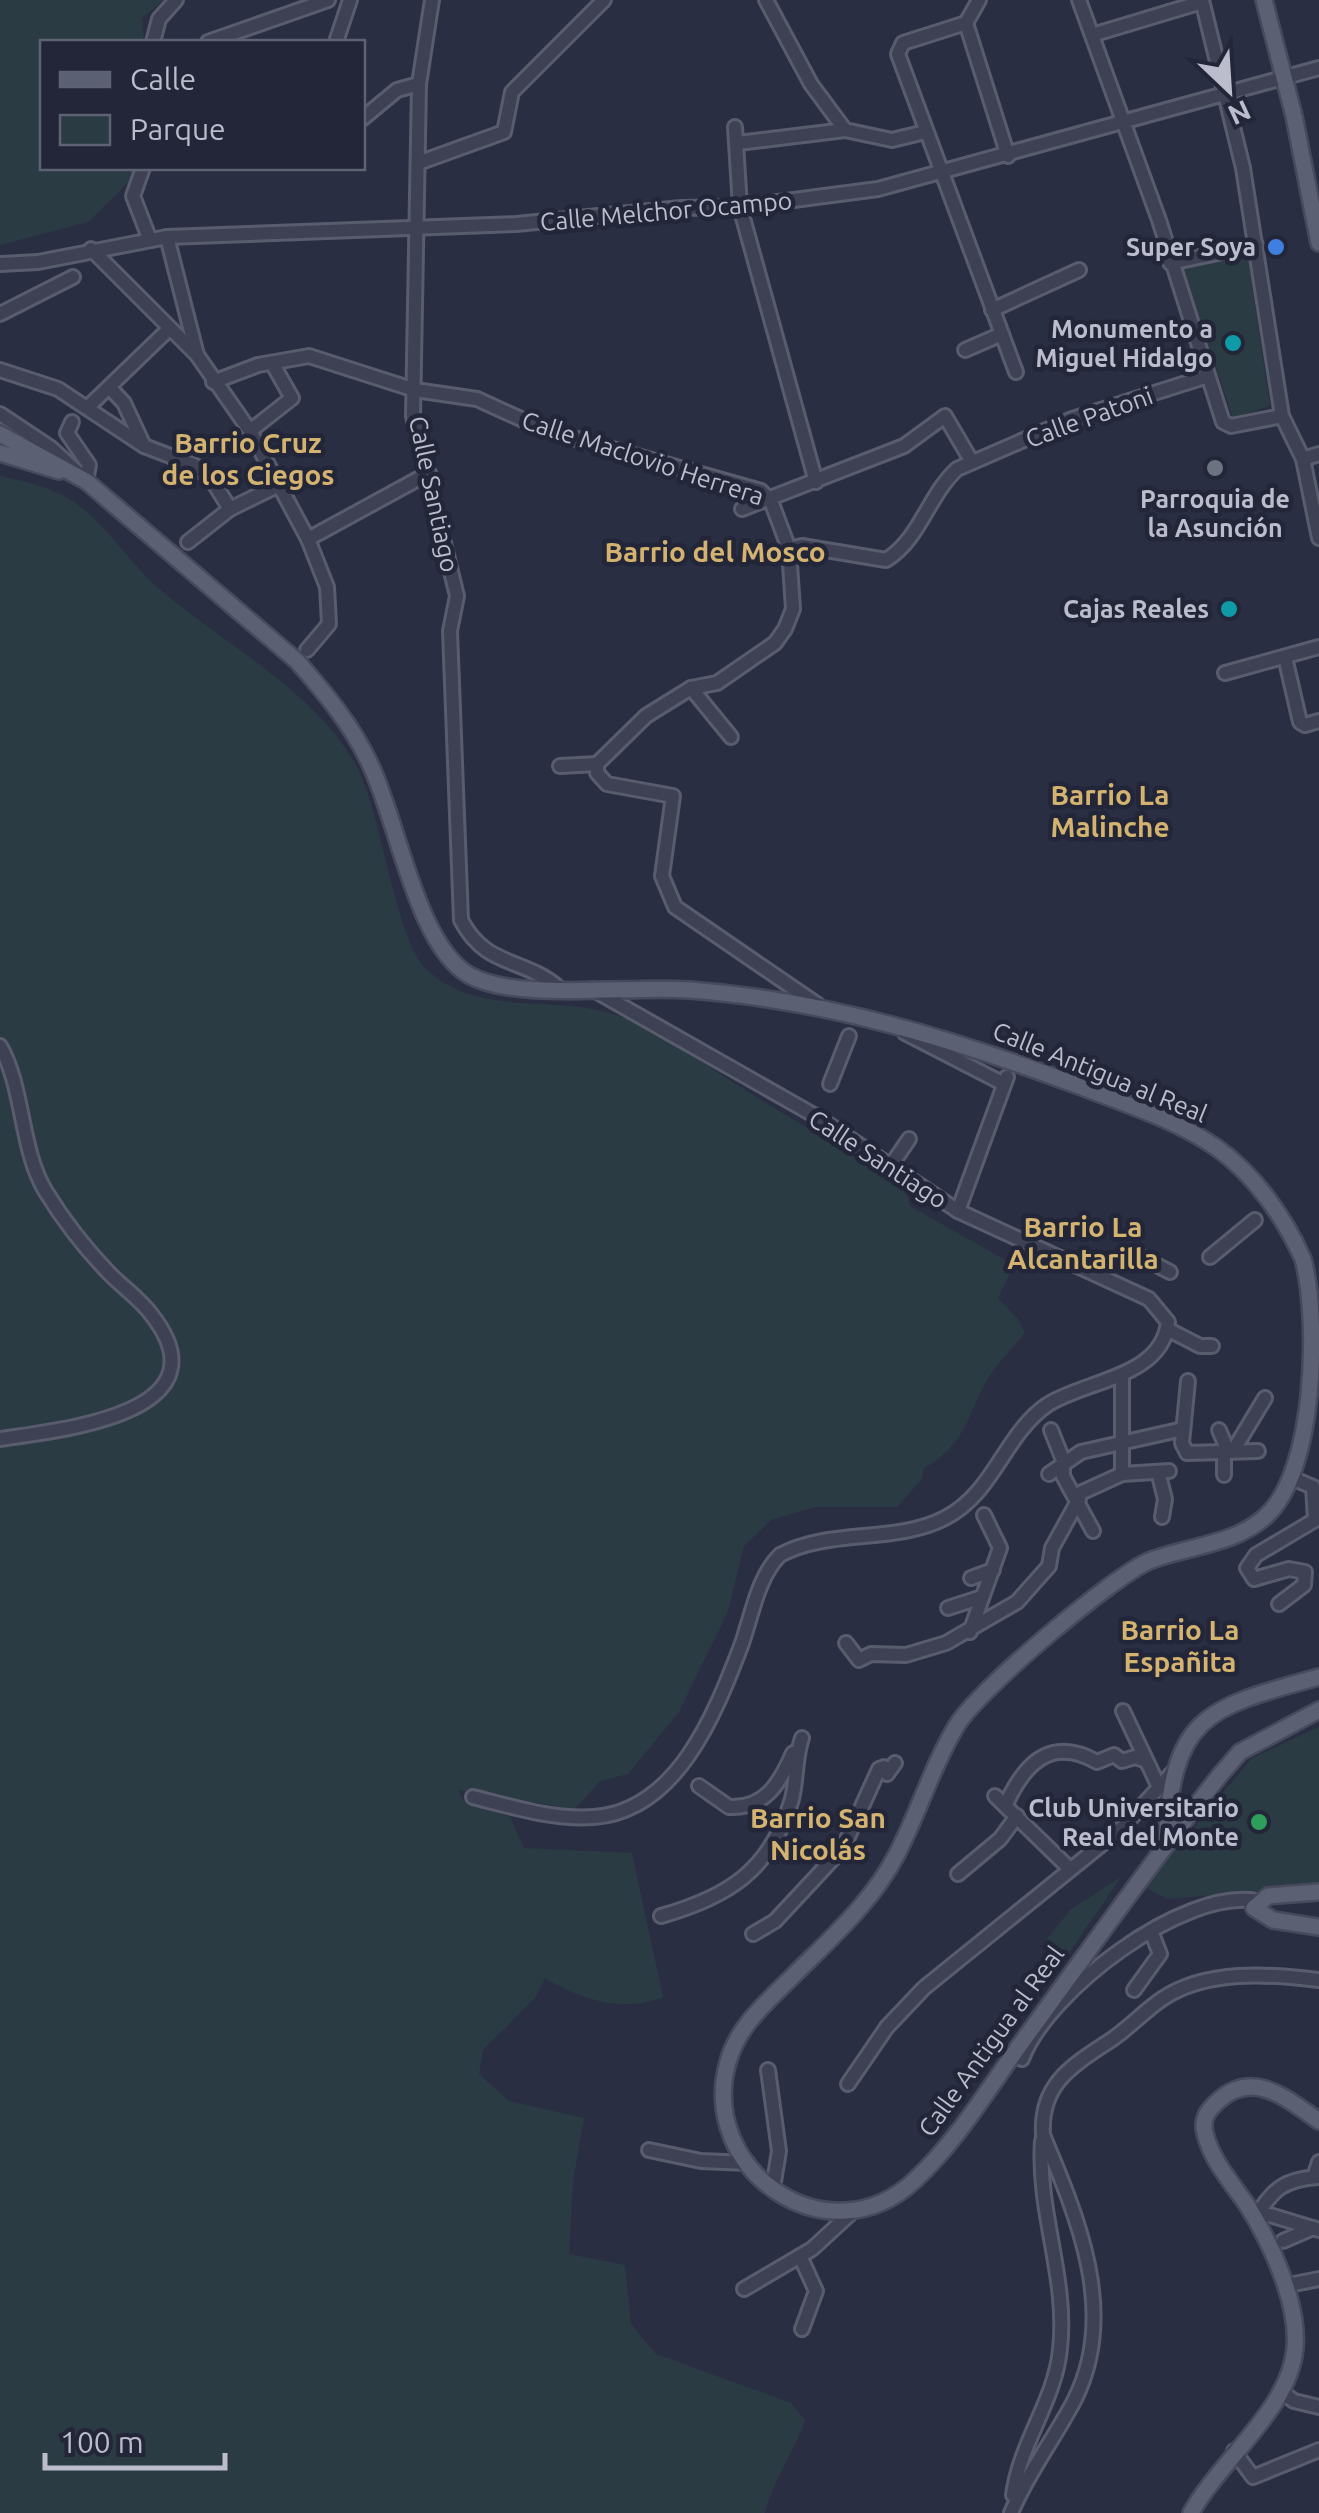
<svg xmlns="http://www.w3.org/2000/svg" width="1319" height="2513" font-family="Ubuntu,sans-serif">
<style>
.green{fill:#2b3b44}
.lines{fill:none;stroke-linecap:round;stroke-linejoin:round}
.minor-casing{stroke:#595c6d;stroke-width:18}
.major-casing{stroke:#474a5c;stroke-width:20}
.minor{stroke:#3d4153;stroke-width:12}
.major{stroke:#5c6073;stroke-width:15}
.shop-dot{fill:#3f7fe0;stroke:#222638;stroke-width:4}
.culture-dot{fill:#0f9aa8;stroke:#222638;stroke-width:4}
.worship-dot{fill:#6b7280;stroke:#222638;stroke-width:4}
.leisure-dot{fill:#2e9e5b;stroke:#222638;stroke-width:4}
.labels{text-anchor:middle;stroke-width:9;stroke-linejoin:round;paint-order:stroke}
.street-label{font-size:25px;fill:#bbbdcc;stroke:#222638}
.poi-label{font-size:25px;font-weight:bold;fill:#bbbdcc;stroke:#222638;text-anchor:end}
.neighbourhood-label{font-size:28px;font-weight:bold;fill:#d3b36f;stroke:#222638}
</style>
<rect width="100%" height="100%" fill="#292e43"/>
<g class="green">
<polygon points="0,0 164,0 142,18 144,42 42,42 42,168 143,168 88,222 0,245"/>
<polygon points="1248,256 1270,406 1233,418 1183,269"/>
<path d="M0 476C24 481 50 487 71 500 104 521 128 561 157 587 219 641 320 694 358 769 381 814 396 939 426 969 479 1019 556 993 620 1016 661 1031 695 1058 731 1081 789 1118 848 1152 906 1188L910 1206 1014 1265 998 1298 1018 1319 1025 1333C1014 1346 1002 1358 993 1371 966 1410 970 1443 924 1468L922 1479 897 1507H815L771 1520 744 1546 728 1611 679 1712 628 1774 600 1781 575 1809 458 1790 463 1800 510 1817 524 1848 632 1853 663 1997C621 2013 582 2000 545 1978L535 1998 483 2050 479 2074 509 2101 584 2118 573 2181 569 2254 625 2265 631 2324 656 2354 791 2403 805 2420C794 2453 773 2480 765 2513H0Z"/>
<polygon points="1319,1727 1319,1886 1167,1899 1144,1887 1252,1758"/>
<polygon points="1121,1877 1067,1956 1042,1945 1071,1909"/>
</g>
<g class="lines">
<defs>
<g id="minor">
<path d="M432 0 419 84 413 416 457 596 450 631 461 920C486 968 523 957 559 988"/>
<polyline points="766,0 811,84 845,130"/>
<polyline points="979,0 966,23 1008,156"/>
<polyline points="1079,0 1159,220 1223,422 1231,426 1282,416"/>
<polyline points="1202,0 1243,168 1282,416 1303,459 1319,538"/>
<polyline points="966,23 903,43 898,54 1016,372"/>
<polyline points="1092,35 1202,2"/>
<polyline points="153,42 159,19 176,0"/>
<polyline points="208,42 328,0"/>
<polyline points="336,42 350,0"/>
<polyline points="362,119 397,90 419,84"/>
<polyline points="735,127 740,207 816,482"/>
<polyline points="738,143 845,130 892,140 925,132"/>
<polyline points="418,163 504,132 512,92 604,0"/>
<polyline points="143,168 133,196 150,240"/>
<polyline points="167,237 197,355"/>
<polyline points="91,249 197,355 250,431 308,539 327,587 329,624 307,650"/>
<polyline points="1170,263 1256,245"/>
<polyline points="0,264 38,262 167,237 516,224 681,208 740,207 878,189 1319,68"/>
<polyline points="992,310 1079,270"/>
<polyline points="0,314 73,277"/>
<polyline points="965,350 1002,334"/>
<polyline points="0,370 58,389 144,446 194,465 212,480 230,509"/>
<polyline points="213,382 258,365 309,356 415,390 477,399 545,430 761,491 771,501 789,549 793,609 785,629 775,643 717,683 691,688 646,716 597,764"/>
<polyline points="110,388 124,403 144,446"/>
<polyline points="88,407 169,329"/>
<polyline points="0,414 51,448 77,472"/>
<polyline points="72,422 67,433 89,465 86,481"/>
<polyline points="250,431 292,398 272,363"/>
<polyline points="1303,459 1319,454"/>
<polyline points="742,509 904,446 945,416 972,462"/>
<polyline points="308,539 429,473"/>
<polyline points="188,542 230,509 281,484"/>
<path d="M789 549 802 546 886 560C920 539 928 496 957 469L1072 419 1208 376"/>
<polyline points="1285,657 1300,722 1305,725 1319,721"/>
<polyline points="1225,673 1319,647"/>
<polyline points="691,688 731,737"/>
<polyline points="597,764 597,773 607,784 673,796 662,876 675,907 818,1005"/>
<polyline points="560,766 597,764"/>
<polyline points="905,1033 1004,1084"/>
<path d="M0 1046C24 1087 20 1150 46 1192 64 1221 84 1247 107 1271 121 1286 139 1298 151 1314 230 1414 60 1430 0 1439"/>
<polyline points="830,1084 849,1036"/>
<polyline points="890,1167 909,1139"/>
<polyline points="958,1211 1007,1077"/>
<polyline points="1139,1256 1170,1272"/>
<polyline points="1210,1257 1255,1220"/>
<polyline points="1167,1329 1200,1346 1212,1346"/>
<polyline points="1122,1375 1122,1474"/>
<polyline points="1188,1381 1182,1443 1187,1453 1258,1451"/>
<polyline points="1051,1430 1063,1460 1063,1476 1093,1531"/>
<polyline points="1219,1430 1228,1451"/>
<polyline points="1233,1451 1265,1398"/>
<polyline points="1158,1472 1165,1499 1162,1517"/>
<polyline points="1049,1474 1081,1452 1183,1429"/>
<polyline points="1224,1475 1224,1451"/>
<polyline points="1076,1495 1122,1474 1169,1471"/>
<polyline points="971,1578 993,1570"/>
<polyline points="1279,1604 1304,1585 1305,1572 1289,1569 1254,1579 1247,1568 1256,1555 1315,1520 1313,1487 1292,1478"/>
<polyline points="948,1608 982,1597"/>
<polyline points="970,1632 1000,1548 984,1515"/>
<polyline points="846,1643 859,1660 871,1654 906,1655 946,1643 1017,1602 1049,1566 1052,1548 1079,1499"/>
<polyline points="1123,1711 1158,1785"/>
<path d="M699 1786 729 1807C765 1809 780 1783 793 1753"/>
<polyline points="995,1796 1069,1868"/>
<path d="M473 1797C512 1807 554 1820 594 1817 677 1811 715 1714 741 1646 752 1616 757 1578 780 1555 831 1528 895 1544 945 1518 994 1493 1004 1435 1047 1405 1085 1380 1162 1378 1168 1322L1149 1299 958 1211 819 1118 592 989"/>
<path d="M1006 1804C1025 1763 1051 1736 1097 1762L1114 1755 1122 1761 1135 1757 1144 1760"/>
<polyline points="958,1874 1000,1839 1017,1816"/>
<path d="M661 1916C728 1897 770 1871 792 1799 797 1779 795 1758 802 1738"/>
<polyline points="753,1934 775,1921 843,1848 879,1769 884,1767 887,1774 895,1763"/>
<polyline points="1134,1990 1160,1954 1151,1931"/>
<path d="M1022 2059C1047 1992 1182 1888 1257 1901"/>
<polyline points="768,2070 779,2151 773,2188"/>
<polyline points="848,2084 887,2027 924,1988 1122,1828 1174,1771"/>
<polyline points="649,2150 701,2161 748,2163"/>
<polyline points="1314,2177 1319,2162"/>
<path d="M1255 2218C1273 2189 1284 2179 1319 2177"/>
<polyline points="1255,2218 1270,2215 1319,2230"/>
<polyline points="1283,2241 1313,2228"/>
<polyline points="800,2256 816,2291 802,2329"/>
<polyline points="1289,2285 1319,2279"/>
<polyline points="744,2289 812,2249 850,2214"/>
<polyline points="1282,2392 1294,2401 1319,2407"/>
<polyline points="1234,2451 1253,2477 1319,2450"/>
<path d="M1013 2495C1020 2442 1055 2401 1060 2349 1068 2277 1037 2213 1042 2141"/>
<path d="M1011 2513C1028 2472 1055 2438 1075 2399 1118 2313 1078 2218 1043 2135 1040 2085 1070 2067 1108 2042 1127 2030 1143 2012 1162 1999 1206 1969 1270 1974 1319 1980"/>
</g>
<g id="major">
<polyline points="1264,0 1294,116 1319,243"/>
<path d="M0 434 86 481 297 661C325 693 352 725 370 764 398 821 416 944 469 975 516 1002 632 985 689 990 828 1000 957 1040 1087 1089 1131 1106 1178 1121 1217 1148 1255 1175 1284 1217 1303 1259 1319 1318 1316 1471 1266 1516 1235 1545 1187 1546 1149 1561 1112 1577 977 1691 957 1725 932 1766 919 1812 897 1854 873 1901 831 1938 794 1975 769 2000 738 2025 728 2062 697 2171 829 2261 915 2180 958 2140 988 2089 1022 2042 1087 1953 1151 1862 1220 1775L1240 1752 1319 1710"/>
<polyline points="0,453 59,471"/>
<path d="M1166 1845C1172 1716 1204 1708 1319 1677"/>
<polyline points="1319,1892 1268,1896 1254,1908 1273,1920 1319,1927"/>
<path d="M1191 2513C1221 2459 1290 2409 1295 2348 1299 2303 1271 2243 1247 2205 1232 2183 1211 2160 1205 2133 1201 2119 1208 2110 1218 2101 1254 2068 1288 2100 1319 2121"/>
</g>
</defs>
<use href="#minor" class="minor-casing"/>
<use href="#major" class="major-casing"/>
<use href="#minor" class="minor"/>
<use href="#major" class="major"/>
</g>
<circle class="shop-dot" cx="1276" cy="247" r="10"/>
<g class="culture-dot">
<circle cx="1233" cy="343" r="10"/>
<circle cx="1229" cy="609" r="10"/>
</g>
<circle class="worship-dot" cx="1215" cy="468" r="10"/>
<circle class="leisure-dot" cx="1259" cy="1822" r="10"/>
<g class="labels">
<g class="street-label">
<text transform="translate(666 211) rotate(-5)" y="9">Calle Melchor Ocampo</text>
<text transform="translate(1089 417) rotate(-20)" y="9">Calle Patoni</text>
<text transform="translate(643 458) rotate(18)" y="9">Calle Maclovio Herrera</text>
<text transform="translate(434 494) rotate(78)" y="9">Calle Santiago</text>
<text transform="translate(1100 1072) rotate(22)" y="9">Calle Antigua al Real</text>
<text transform="translate(878 1159) rotate(33)" y="9">Calle Santiago</text>
<text transform="translate(991 2041) rotate(-54)" y="9">Calle Antigua al Real</text>
</g>
<g class="poi-label">
<text x="1256" y="256">Super Soya</text>
<text x="1213" y="338">Monumento a<tspan x="1213" dy="29">Miguel Hidalgo</tspan></text>
<text x="1215" y="508" text-anchor="middle">Parroquia de<tspan x="1215" dy="29">la Asunción</tspan></text>
<text x="1209" y="618">Cajas Reales</text>
<text x="1239" y="1817">Club Universitario<tspan x="1239" dy="29">Real del Monte</tspan></text>
</g>
<g class="neighbourhood-label">
<text x="248" y="453">Barrio Cruz<tspan x="248" dy="32">de los Ciegos</tspan></text>
<text x="715" y="562">Barrio del Mosco</text>
<text x="1110" y="805">Barrio La<tspan x="1110" dy="32">Malinche</tspan></text>
<text x="1083" y="1237">Barrio La<tspan x="1083" dy="32">Alcantarilla</tspan></text>
<text x="1180" y="1640">Barrio La<tspan x="1180" dy="32">Españita</tspan></text>
<text x="818" y="1828">Barrio San<tspan x="818" dy="32">Nicolás</tspan></text>
</g>
</g>
<rect x="40" y="40" width="325" height="130" fill="#222638" stroke="#5f6273" stroke-width="2.5"/>
<rect x="60" y="72" width="50" height="15" fill="#5c6073" stroke="#5f6273" stroke-width="2.5"/>
<text x="130" y="90" font-size="30" fill="#bbbdcc">Calle</text>
<rect x="60" y="115" width="50" height="30" fill="#2b3b44" stroke="#5f6273" stroke-width="2.5"/>
<text x="130" y="140" font-size="30" fill="#bbbdcc">Parque</text>
<g transform="translate(1229 90) rotate(155)" stroke="#222638" stroke-width="8" paint-order="stroke">
<path d="M0-8L18 38L0 25L-18 38Z" fill="#bbbdcc"/>
<text y="-15" font-size="28" font-weight="bold" text-anchor="middle" fill="#bbbdcc">N</text>
</g>
<path d="M45 2453v15h180v-15" fill="none" stroke="#bbbdcc" stroke-width="5"/>
<text x="60" y="2453" font-size="30" fill="#bbbdcc" stroke="#222638" stroke-width="8" paint-order="stroke">100 m</text>
</svg>
